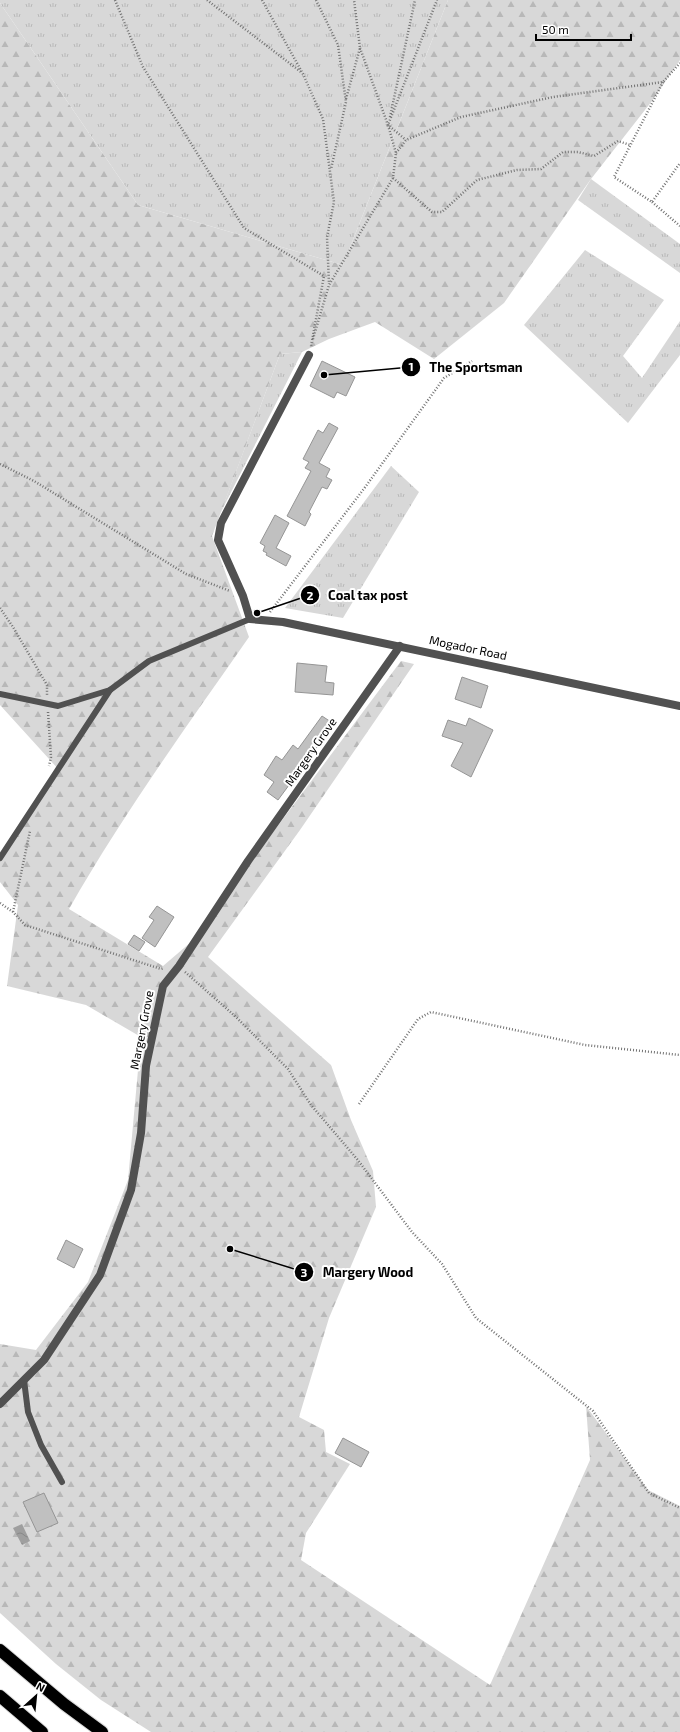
<svg xmlns="http://www.w3.org/2000/svg" width="680" height="1732" font-family="'Exo 2',sans-serif">
<style>
.grass{fill:url(#grass-tufts)}
.forest{fill:url(#forest-firs)}
.water{fill:url(#water-waves)}
.building{fill:#c0c0c0;stroke:#959595}
.lines{fill:none;stroke-linecap:round;stroke-linejoin:round}
.motorway-casing{stroke:#dbdbdb;stroke-width:14}
.path{stroke:#737373;stroke-width:2.5;stroke-dasharray:1 2;stroke-linecap:butt}
.service{stroke:#515151;stroke-width:6}
.minor{stroke:#515151;stroke-width:8}
.motorway{stroke:#000;stroke-width:12}
.labels{text-anchor:middle;stroke-width:4;stroke-linejoin:round;paint-order:stroke}
.street-label{font-size:12px;fill:#000;stroke:#fff}
.leader{fill:none;stroke:#000;stroke-width:1.5}
.callout-dot{fill:#000;stroke:#fff;stroke-width:1.5}
.mark-label{font-size:12px;text-anchor:middle;font-weight:bold;fill:#fff}
.callout-label{font-size:13px;text-anchor:middle;font-weight:bold;fill:#000;stroke:#fff;stroke-width:4;stroke-linejoin:round;paint-order:stroke}
</style>
<defs>
<pattern id="grass-tufts" width="24" height="20" patternUnits="userSpaceOnUse"><rect width="24" height="20" fill="#d8d8d8"/><path d="M3 7l-1-3M5 7V3M7 7l1-3M15 17l-1-3M17 17v-4M19 17l1-3" fill="none" stroke="#b8b8b8"/></pattern>
<pattern id="forest-firs" width="22" height="20" patternUnits="userSpaceOnUse"><rect width="22" height="20" fill="#d8d8d8"/><path d="M5 1l3.5 6h-7zM16 11l3.5 6h-7z" fill="#b8b8b8"/></pattern>
<pattern id="water-waves" width="16" height="10" patternUnits="userSpaceOnUse"><rect width="16" height="10" fill="#9f9f9f"/><path d="M0 5q4-4 8 0t8 0" fill="none" stroke="#878787"/></pattern>
</defs>
<rect width="100%" height="100%" fill="#fff"/>
<g class="grass">
<polygon points="0,0 448,0 343,265 138,205 0,3"/>
<polygon points="591,179 680,244 680,273 578,200"/>
<polygon points="585,250 664,300 623,356 642,378 680,321 680,355 628,423 524,325"/>
<polygon points="302,352 220,514 280,354"/>
<polygon points="391,466 419,492 343,618 285,608"/>
</g>
<path class="forest" d="M448 0H680V60L652 101 591 179 504 303 434 359 375 322 329 339 302 352 280 354 212 536 249 637C187 726 123 814 69 909L163 966 191 942 401 661 414 664 300 830 208 957 331 1065 351 1120 373 1171 376 1207 329 1318 299 1417 324 1430 326 1452 350 1464 306 1533 301 1560 490 1685 590 1460 586 1406 648 1490 680 1506V1732H151L101 1700 56 1664 0 1613V1344L36 1350 88 1282 128 1180 141 1037 86 1005 7 986 18 905 0 882V859L60 771 0 705V3L138 205 343 265Z"/>
<polygon class="water" points="22,1524 30,1541 22,1545 13,1528"/>
<g class="building">
<polygon points="322,361 355,377 346,396 337,392 334,398 310,386"/>
<polygon points="329,423 338,428 319,463 330,469 326,477 332,480 327,489 322,487 309,512 311,514 305,526 287,516 311,471 305,468 309,462 303,459 318,430 323,433"/>
<polygon points="275,515 289,523 276,548 291,556 286,566 266,555 267,553 263,551 265,546 260,543"/>
<polygon points="297,663 327,666 325,682 334,683 333,695 295,692"/>
<polygon points="462,677 488,686 481,708 455,699"/>
<polygon points="322,716 334,724 278,800 267,792 274,782 264,775 276,756 282,760 293,745 298,749"/>
<polygon points="469,718 493,730 471,777 451,766 463,743 442,736 448,720 466,726"/>
<polygon points="157,906 174,917 155,947 142,938 154,920 149,917"/>
<polygon points="134,935 145,942 139,951 128,944"/>
<polygon points="66,1240 83,1249 74,1268 57,1259"/>
<polygon points="343,1438 369,1452 361,1467 335,1453"/>
<polygon points="44,1493 58,1523 37,1532 23,1502"/>
</g>
<g class="lines">
<defs>
<g id="motorway">
<polyline points="0,1650 64,1704 102,1732"/>
<polyline points="0,1696 42,1732"/>
</g>
</defs>
<use href="#motorway" class="motorway-casing"/>
<g class="path">
<polyline points="115,0 143,67 244,228 324,276 311,346"/>
<polyline points="207,0 301,72"/>
<polyline points="262,0 303,74 323,119 334,202 327,237 329,284"/>
<polyline points="316,0 338,45 346,102 331,169"/>
<polyline points="360,48 388,125 406,140"/>
<polyline points="663,82 614,177 652,202 680,163"/>
<polyline points="346,99 360,48 354,0"/>
<polyline points="390,117 415,0"/>
<polyline points="396,153 406,140 461,117 553,97 663,82 680,63"/>
<polyline points="393,178 432,212 442,212 477,180 517,170 541,169 563,152 578,152 594,156 618,141 630,145"/>
<polyline points="652,202 680,226"/>
<polyline points="313,339 329,285 393,178 396,153 388,125 437,0"/>
<polyline points="0,464 34,481 186,574 230,591"/>
<polyline points="0,608 13,627 47,685 47,695"/>
<polyline points="270,612 366,486 444,378 472,361"/>
<polyline points="48,712 51,757 49,766"/>
<polyline points="0,903 13,912 25,925 161,969 164,968"/>
<polyline points="13,912 30,831"/>
<polyline points="185,972 236,1017 288,1069 311,1105 357,1159 412,1232 442,1264 476,1318 593,1411 649,1493 680,1508"/>
<polyline points="359,1104 418,1019 431,1012 585,1045 680,1055"/>
</g>
<g class="service">
<polyline points="0,694 58,706 110,690 149,661 250,619"/>
<polyline points="0,858 110,690"/>
<polyline points="24,1380 28,1412 41,1445 62,1482"/>
</g>
<g class="minor">
<polyline points="309,355 221,523 218,540 243,596 250,619 283,622 680,706"/>
<polyline points="0,1404 44,1360 100,1275 131,1190 141,1133 146,1066 163,986 179,966 248,861 400,646"/>
</g>
<use href="#motorway" class="motorway"/>
</g>
<g class="labels">
<g class="street-label">
<text transform="translate(468 648) rotate(12)" y="4">Mogador Road</text>
<text transform="translate(311 752) rotate(-55)" y="4">Margery Grove</text>
<text transform="translate(142 1030) rotate(-79)" y="4">Margery Grove</text>
</g>
</g>
<path class="leader" d="M324 375L411 367M257 613L310 595M230 1249L304 1272"/>
<g class="callout-dot">
<circle cx="324" cy="375" r="4"/>
<circle cx="257" cy="613" r="4"/>
<circle cx="230" cy="1249" r="4"/>
<circle cx="411" cy="367" r="10"/>
<circle cx="310" cy="595" r="10"/>
<circle cx="304" cy="1272" r="10"/>
</g>
<g class="mark-label">
<text x="411" y="371">1</text>
<text x="310" y="600">2</text>
<text x="304" y="1277">3</text>
</g>
<g class="callout-label">
<text x="476" y="372">The Sportsman</text>
<text x="368" y="600">Coal tax post</text>
<text x="368" y="1277">Margery Wood</text>
</g>
<g transform="translate(36 1696) rotate(27)" stroke="#ffffff" stroke-width="3" paint-order="stroke">
<path d="M0-3L7 15L0 10L-7 15Z" fill="#000000"/>
<text y="-6" font-size="11" font-weight="bold" text-anchor="middle" fill="#000000">N</text>
</g>
<path d="M536 34v6h95v-6" fill="none" stroke="#000000" stroke-width="2"/>
<text x="542" y="34" font-size="12" fill="#000000" stroke="#ffffff" stroke-width="3" paint-order="stroke">50 m</text>
</svg>
